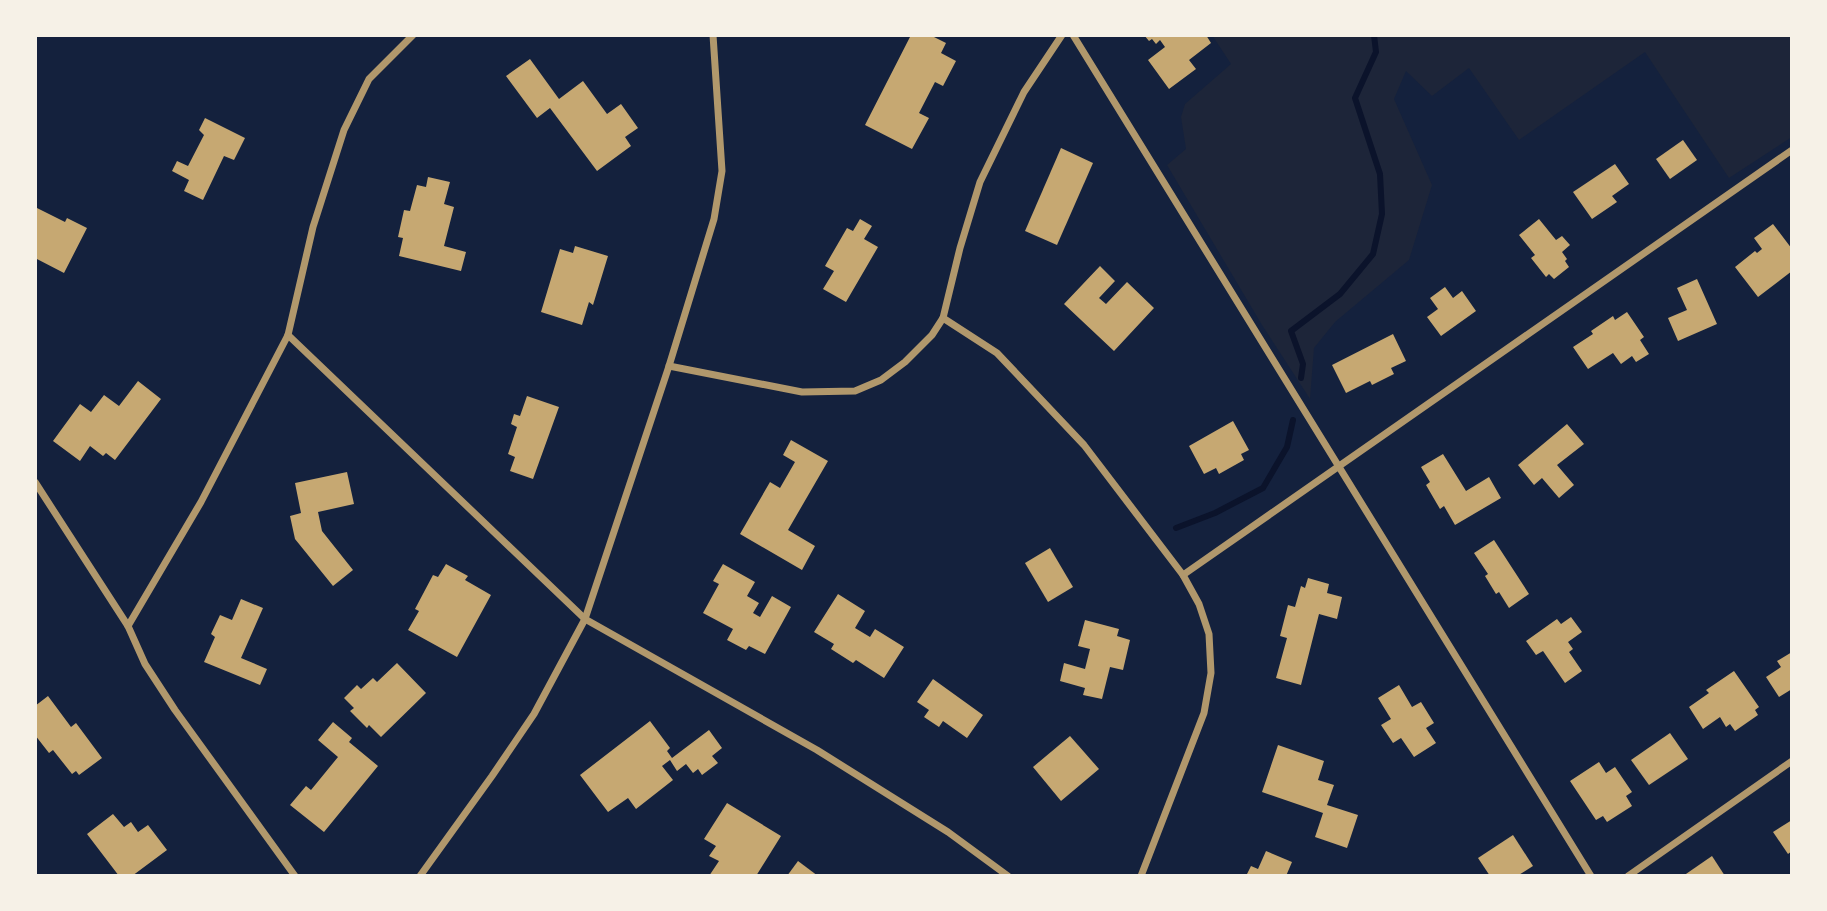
<svg xmlns="http://www.w3.org/2000/svg" width="1827" height="911" font-family="'Crimson Pro',serif">
<style>
.green{fill:#1d2539}
.lines{fill:none;stroke-linecap:round;stroke-linejoin:round}
.stream{stroke:#0b132b;stroke-width:6}
.building{fill:#c6a872}
.minor{stroke:#b1986c;stroke-width:7}
</style>
<rect width="100%" height="100%" fill="#14213d"/>
<polygon class="green" points="1212,35 1792,35 1792,137 1729,178 1645,52 1519,140 1469,68 1432,96 1406,71 1394,99 1432,185 1409,260 1335,322 1314,348 1310,399 1262,325 1167,165 1186,149 1181,117 1185,104 1231,64"/>
<g class="lines">
<g class="stream">
<polyline points="1301,378 1303,364 1291,331 1340,294 1373,254 1382,214 1380,174 1355,98 1376,52 1374,35"/>
<polyline points="1176,528 1215,513 1263,488 1287,447 1293,420"/>
</g>
</g>
<g class="building">
<polygon points="911,35 930,35 946,43 941,53 956,61 943,86 935,82 919,113 929,118 912,149 865,125"/>
<polygon points="1144,35 1206,35 1211,43 1189,60 1196,69 1169,89 1148,60 1165,47 1160,40 1156,44 1152,39 1149,41"/>
<polygon points="530,59 559,99 583,81 607,114 621,104 638,128 625,137 631,146 597,171 550,108 537,118 506,76"/>
<polygon points="205,118 245,138 234,160 224,156 203,200 184,191 189,180 172,171 177,161 188,166 204,135 199,130"/>
<polygon points="1683,140 1697,160 1670,179 1656,159"/>
<polygon points="1061,148 1093,163 1057,245 1025,231"/>
<polygon points="1615,164 1629,184 1612,196 1617,202 1592,219 1573,192"/>
<polygon points="428,177 450,182 444,204 454,207 444,246 466,252 461,271 399,256 403,238 398,237 404,210 410,211 417,185 426,187"/>
<polygon points="35,207 65,222 67,218 87,228 64,273 35,258"/>
<polygon points="860,219 872,226 864,239 878,247 846,302 823,289 834,271 825,266 847,228 853,231"/>
<polygon points="1539,219 1556,240 1562,236 1570,245 1562,252 1567,259 1565,261 1569,267 1554,279 1549,274 1546,277 1531,258 1535,255 1519,235"/>
<polygon points="1773,224 1792,249 1792,271 1758,297 1735,267 1755,251 1757,253 1762,249 1754,238"/>
<polygon points="575,246 608,256 593,305 589,302 582,325 541,312 560,249 573,253"/>
<polygon points="1100,266 1115,281 1099,298 1106,304 1127,282 1154,308 1114,351 1064,304"/>
<polygon points="1697,279 1717,324 1678,341 1668,318 1687,310 1677,288"/>
<polygon points="1445,287 1453,298 1462,291 1476,311 1441,336 1427,317 1438,309 1430,298"/>
<polygon points="1627,312 1644,337 1640,340 1649,354 1636,362 1632,356 1621,364 1613,353 1588,369 1573,347 1593,334 1591,331 1613,316 1615,320"/>
<polygon points="1393,334 1406,361 1391,368 1394,374 1372,385 1370,381 1346,393 1332,365"/>
<polygon points="138,381 161,399 115,460 106,453 103,456 90,446 80,461 53,441 80,404 91,412 104,395 119,406"/>
<polygon points="527,396 559,407 533,479 510,471 515,457 508,454 517,427 511,424 514,414 520,416"/>
<polygon points="1233,421 1249,450 1241,454 1244,460 1219,474 1216,468 1204,474 1189,446"/>
<polygon points="1567,424 1584,444 1557,465 1574,485 1559,498 1542,478 1534,485 1518,465"/>
<polygon points="791,440 828,461 788,530 815,546 802,570 740,534 770,482 780,488 795,462 783,455"/>
<polygon points="1443,454 1466,491 1489,477 1501,498 1455,525 1444,506 1440,509 1426,485 1430,482 1421,467"/>
<polygon points="347,472 354,504 318,512 322,531 353,570 333,586 295,539 290,516 301,513 295,483"/>
<polygon points="1494,540 1529,594 1509,608 1499,592 1496,594 1485,576 1488,574 1474,553"/>
<polygon points="1050,548 1073,587 1048,602 1025,563"/>
<polygon points="446,564 468,576 465,580 491,595 457,657 408,630 419,611 415,609 433,575 438,577"/>
<polygon points="723,564 755,582 747,596 759,603 753,613 760,617 772,596 791,607 765,654 749,646 746,650 727,640 733,629 703,613 719,584 713,581"/>
<polygon points="1308,578 1329,584 1327,593 1342,597 1337,619 1319,614 1301,685 1276,678 1287,638 1280,636 1288,605 1295,607 1301,586 1305,588"/>
<polygon points="838,594 865,611 855,628 870,637 875,629 904,647 884,678 856,660 853,663 831,649 834,644 814,632"/>
<polygon points="241,599 263,608 241,658 267,669 260,685 204,662 215,637 211,634 220,615 232,620"/>
<polygon points="1571,617 1582,632 1568,642 1573,649 1569,652 1582,671 1565,683 1543,651 1536,655 1526,641 1557,619 1561,624"/>
<polygon points="1085,620 1119,629 1117,636 1130,640 1123,670 1110,667 1102,699 1083,695 1085,688 1060,681 1064,663 1085,669 1090,649 1078,646"/>
<polygon points="1792,652 1792,689 1779,697 1766,677 1781,667 1777,661"/>
<polygon points="397,663 426,693 381,737 369,725 367,728 350,711 354,708 344,698 357,685 361,689 373,678 377,682"/>
<polygon points="1734,671 1759,707 1755,710 1758,715 1735,731 1730,724 1726,727 1720,717 1703,729 1689,707 1709,693 1706,690"/>
<polygon points="933,679 983,715 967,738 943,721 939,727 924,717 929,710 917,702"/>
<polygon points="1399,685 1412,707 1421,702 1434,723 1426,728 1436,743 1414,757 1401,738 1393,743 1381,725 1391,719 1378,698"/>
<polygon points="48,696 71,727 76,723 102,758 79,775 76,771 72,774 53,750 49,753 35,735 35,706"/>
<polygon points="650,721 670,748 667,751 672,758 709,730 722,748 712,756 718,763 702,775 698,769 693,773 686,764 677,771 670,760 662,766 673,780 636,809 628,798 608,812 580,775"/>
<polygon points="333,722 352,738 349,742 378,766 324,832 290,805 306,786 311,790 338,757 318,740"/>
<polygon points="1670,733 1688,759 1649,785 1631,760"/>
<polygon points="1070,736 1099,769 1061,801 1033,767"/>
<polygon points="1278,745 1324,761 1318,780 1334,785 1327,805 1358,815 1347,848 1315,837 1323,813 1262,792"/>
<polygon points="1599,762 1606,773 1615,767 1632,792 1626,796 1632,806 1607,822 1603,816 1596,820 1570,781"/>
<polygon points="727,803 781,836 756,876 709,876 719,861 709,856 716,846 704,839"/>
<polygon points="113,814 124,827 131,822 138,832 148,825 167,850 132,876 119,876 87,834"/>
<polygon points="1792,820 1792,851 1788,854 1773,832"/>
<polygon points="1513,835 1533,866 1517,876 1490,876 1478,858"/>
<polygon points="1266,851 1292,862 1286,876 1246,876 1251,866 1258,869"/>
<polygon points="1712,856 1725,876 1683,876"/>
<polygon points="798,861 818,876 787,876"/>
</g>
<g class="lines">
<g class="minor">
<polyline points="1073,35 1591,876"/>
<polyline points="943,318 997,353 1084,445 1183,575 1199,604 1209,634 1211,673 1204,713 1141,876"/>
<polyline points="288,335 585,619 817,750 948,832 1008,876"/>
<polyline points="669,366 802,392 855,391 881,380 905,362 932,335 943,318 960,248 980,182 1024,92 1062,35"/>
<polyline points="35,482 128,626 145,664 175,710 295,876"/>
<polyline points="1183,575 1792,150"/>
<polyline points="128,626 201,502 288,335 313,227 344,130 369,79 413,35"/>
<polyline points="420,876 492,776 534,714 585,619 669,366 714,219 722,171 713,35"/>
<polyline points="1628,876 1792,761"/>
</g>
</g>
<rect width="1827" height="911" fill="none" stroke="#f6f1e7" stroke-width="74"/>
</svg>
